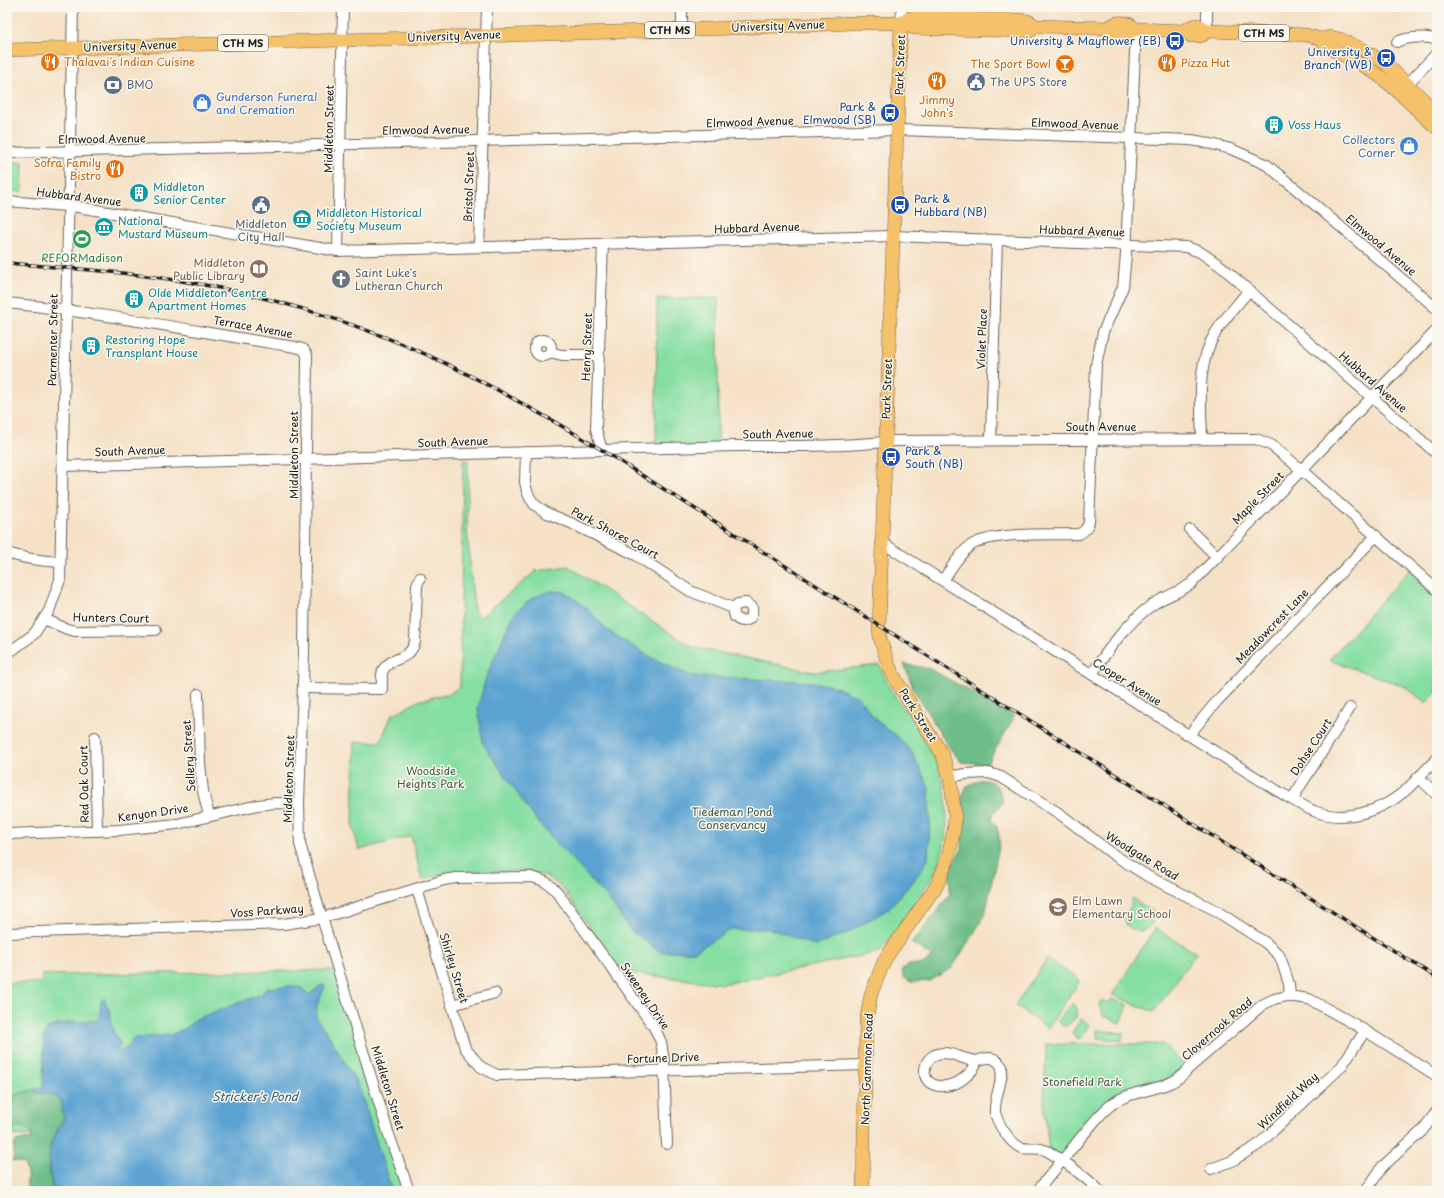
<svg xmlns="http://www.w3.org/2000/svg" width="1444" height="1198" font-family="'Playpen Sans',sans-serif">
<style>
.green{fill:#85dea2;stroke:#507d5f}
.forest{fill:#6cbd88;stroke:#446c52}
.water{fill:#5ba3d2;stroke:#3c6077}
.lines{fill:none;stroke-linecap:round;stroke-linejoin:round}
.minor-casing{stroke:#686158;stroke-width:12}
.major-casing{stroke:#686158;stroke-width:14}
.minor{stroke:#fff;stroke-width:10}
.major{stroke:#f5c16b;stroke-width:13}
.rail-casing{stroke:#1c1c1c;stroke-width:3.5}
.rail{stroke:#fbf7ec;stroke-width:2;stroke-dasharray:6;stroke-linecap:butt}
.labels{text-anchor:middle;stroke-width:3;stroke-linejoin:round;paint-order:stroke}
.shield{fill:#fbf7ec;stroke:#5f5e5a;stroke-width:1}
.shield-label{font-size:10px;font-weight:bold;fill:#1c1c1c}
.street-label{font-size:11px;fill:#1c1c1c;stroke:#fbf7ec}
.transit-label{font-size:11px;fill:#164399;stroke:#fbf7ec;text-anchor:end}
.food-label{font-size:11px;fill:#c56008;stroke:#fbf7ec;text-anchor:start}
.service-label{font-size:11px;fill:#4e5e75;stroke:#fbf7ec;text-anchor:start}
.shop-label{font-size:11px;fill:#366cbe;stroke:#fbf7ec;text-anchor:start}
.culture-label{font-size:11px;fill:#0d838f;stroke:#fbf7ec;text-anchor:start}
.leisure-label{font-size:11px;fill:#27864d;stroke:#fbf7ec}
.education-label{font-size:11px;fill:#785e54;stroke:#fbf7ec;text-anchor:end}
.worship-label{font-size:11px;fill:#5b616d;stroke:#fbf7ec;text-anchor:start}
.park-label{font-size:11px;fill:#41604b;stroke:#fbf7ec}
.water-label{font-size:12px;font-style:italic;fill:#38596e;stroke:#fbf7ec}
</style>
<rect width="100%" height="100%" fill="#fbf7ec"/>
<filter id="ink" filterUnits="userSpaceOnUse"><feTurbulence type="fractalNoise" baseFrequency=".025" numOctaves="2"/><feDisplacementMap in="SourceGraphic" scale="8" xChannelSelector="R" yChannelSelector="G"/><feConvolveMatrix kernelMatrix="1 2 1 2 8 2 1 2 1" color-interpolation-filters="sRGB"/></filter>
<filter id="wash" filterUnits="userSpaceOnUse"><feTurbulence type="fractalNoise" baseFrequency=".012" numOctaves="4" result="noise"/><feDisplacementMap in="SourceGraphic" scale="16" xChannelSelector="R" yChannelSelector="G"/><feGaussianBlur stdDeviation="0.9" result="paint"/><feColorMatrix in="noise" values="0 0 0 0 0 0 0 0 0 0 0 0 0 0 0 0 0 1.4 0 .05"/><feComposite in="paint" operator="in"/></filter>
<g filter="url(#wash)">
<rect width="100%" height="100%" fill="#f5e1c6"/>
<g class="green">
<polygon points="7,162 23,162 22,192 7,190"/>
<polygon points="718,298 718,447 656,449 657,299"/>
<path d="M463 460H468L467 530 474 610 480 618 536 571 568 566 692 647 814 672 880 665C883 673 886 682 891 690 905 712 923 732 934 756 950 790 951 832 938 866 936 873 931 879 927 885 913 908 896 930 880 952L723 984 621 972 563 889 555 882 546 876 527 871 445 873 422 880 411 836 359 850 353 827 355 742H380L392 715 421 700 450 693 460 687Z"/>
<polygon points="1412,567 1437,590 1437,692 1426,703 1406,687 1329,660"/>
<path d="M1133 898 1135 899 1139 904 1153 911C1156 924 1146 934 1133 930L1127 925 1124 919 1132 904 1131 900Z"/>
<polygon points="1155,928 1196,953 1154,1012 1112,995"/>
<polygon points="1047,959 1080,980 1048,1028 1015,1006"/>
<polygon points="338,970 409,1191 38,1191 39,1135 7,1136 7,983 42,983 42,975"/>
<polygon points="1111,999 1128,1005 1121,1023 1103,1016 1099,1005 1101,1000 1109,1003"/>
<path d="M1073 1003 1077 1008 1076 1018 1065 1027 1057 1021C1062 1014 1067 1009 1073 1003Z"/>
<polygon points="1081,1019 1090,1025 1081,1038 1076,1038 1072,1033"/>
<polygon points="1097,1030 1123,1033 1122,1041 1097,1038"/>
<polygon points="1046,1044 1163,1044 1188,1069 1111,1105 1062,1161 1049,1152 1044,1103"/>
</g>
<g class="forest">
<polygon points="904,664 930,669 1015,716 987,764 961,762 946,743 914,690"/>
<path d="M979 780C996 779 999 787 1003 802L994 812 991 820 997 827 1000 841 985 915 952 968 930 981 911 982 903 977 902 969 909 965H921L933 957C926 951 918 949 911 942L921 932 950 894V871L953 862 962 849V797L967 786Z"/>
<path d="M33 1090 37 1093H51L61 1100 64 1117 50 1147 49 1169 53 1191H26C27 1181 29 1173 23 1163L12 1161C16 1155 11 1141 19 1140 23 1139 27 1140 30 1140L32 1136C27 1124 18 1127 7 1129V1111L11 1106 14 1095Z"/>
</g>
<g class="water">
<polygon points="550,591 565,592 587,608 607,630 650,657 691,676 813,682 836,687 858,697 877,721 897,736 913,754 929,788 930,824 928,859 912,883 888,909 847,933 816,946 771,929 732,929 695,951 660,952 630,930 607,897 542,827 528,809 483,744 478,709 486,677 513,615 532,598"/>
<path d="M323 985 325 987 317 1005 316 1018 330 1037 359 1087 392 1191H53L49 1169 50 1146 64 1117 61 1100 51 1093H37L33 1090 43 1087 44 1037 47 1028C64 1022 79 1021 97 1021L100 1015 101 1001 105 999 106 1006 110 1009 113 1031 121 1045 118 1048 120 1052 133 1043 130 1041 135 1038 171 1035 186 1028 196 1019 262 994 267 988 291 986 302 988 309 995 320 986Z"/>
</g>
</g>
<g filter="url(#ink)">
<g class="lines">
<defs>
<g id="minor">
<polyline points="901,23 902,7"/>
<polyline points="682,30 682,7"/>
<polyline points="1207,31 1207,7"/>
<path d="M1397 42C1405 37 1428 36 1437 40"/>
<polyline points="1402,90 1437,53"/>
<polyline points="7,153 898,130 1191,140 1203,142 1231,149 1267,165 1314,204 1437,309"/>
<polyline points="7,201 78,207 338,251 893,236 1186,247 1200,252 1222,267 1437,454"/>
<polyline points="479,247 487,7"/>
<polyline points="338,251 343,7"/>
<path d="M7 303C104 313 199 332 295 347L303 349 307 355 304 651 299 804 300 844 319 908 388 1132 409 1191"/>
<circle cx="543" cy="348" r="8"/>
<polyline points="550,352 562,355 598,355"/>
<path d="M1202 438C1201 403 1196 364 1216 332 1225 317 1238 305 1248 291"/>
<polyline points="991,439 997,240"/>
<polyline points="602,450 596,429 603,244"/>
<polyline points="526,452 525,482 527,491 530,498 535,505 547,513 573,524 636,555 690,591 733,608"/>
<path d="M63 466 734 446C788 446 842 447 895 441L1256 439 1271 445 1291 461 1437 590"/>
<polyline points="1190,530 1217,557"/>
<path d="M881 542 1276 790C1288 797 1300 805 1314 811 1344 823 1380 812 1405 791 1416 781 1426 769 1437 759"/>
<path d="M7 553C25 559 42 561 60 562"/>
<path d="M943 580C951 569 959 554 970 546 991 531 1052 535 1079 534 1085 531 1087 528 1089 522L1096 365 1103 332 1123 287 1126 254 1136 29"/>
<path d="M746 603 752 607C754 619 744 626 735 617L733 608 738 604Z"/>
<polyline points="44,619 67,629 75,631 156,630"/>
<polyline points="7,654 34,634 49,611 60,580 73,7"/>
<path d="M1092 674C1109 648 1129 620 1155 603 1167 596 1179 592 1191 584L1437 330"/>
<path d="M304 688 382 689C382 683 381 674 383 670 392 655 408 663 415 642L417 585 420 578"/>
<polyline points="198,694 200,764 203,791 209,816"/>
<polyline points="1189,735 1217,701 1376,536"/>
<polyline points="95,737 97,831"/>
<polyline points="950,777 965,774 989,773 1001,777 1060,814 1114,855 1149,877 1215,910 1266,943 1279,955 1282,962 1289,984 1290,997"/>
<polyline points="1418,777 1437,795"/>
<polyline points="1292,799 1350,708"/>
<polyline points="7,834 119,830 177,824 258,805 275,803 299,804"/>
<polyline points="417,889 465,1048 481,1067 497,1075 866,1065"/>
<path d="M7 933 284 924 322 918 444 880 456 878 531 877C544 880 549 883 558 893L654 1027 661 1042 664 1061 667 1144"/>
<polyline points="452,1005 495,993"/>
<path d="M945 1053C956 1054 965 1060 976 1061 975 1069 970 1073 964 1078 955 1086 937 1090 928 1081 922 1074 925 1060 933 1056 936 1054 941 1053 945 1053Z"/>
<path d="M976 1061C987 1057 995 1055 1002 1067 1003 1082 994 1097 995 1112 997 1123 1011 1145 1022 1148 1032 1150 1040 1146 1049 1152 1066 1162 1085 1177 1100 1191"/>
<polyline points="1211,1169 1232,1161 1258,1145 1341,1067 1365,1031"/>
<path d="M1037 1191C1052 1173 1067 1155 1082 1136 1091 1126 1100 1113 1111 1105 1133 1087 1170 1093 1188 1069L1262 1005 1274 999 1287 996 1309 999 1356 1025 1437 1076"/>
<polyline points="1366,1191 1382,1167 1422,1131 1437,1111"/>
</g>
<g id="major">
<polyline points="901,23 909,18 919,17 1023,20 1028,21 1036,26 1108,28 1113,32 1120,34 1127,33 1136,29 1185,31 1191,36 1199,36 1203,35 1207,31"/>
<path d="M1108 28C1117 20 1127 21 1136 29"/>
<path d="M1185 31C1192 24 1199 23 1207 31L1288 34 1306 35 1321 39 1330 37 1340 39 1364 50 1386 64 1437 113"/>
<path d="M1321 39 1325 45 1329 48C1345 56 1361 63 1375 73 1398 89 1416 110 1437 128"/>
<polyline points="7,50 682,30 853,23 901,23 914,28 1024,31 1030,31 1036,26"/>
<polyline points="863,1191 866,1023 871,994 885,959 937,885 947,861 954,830 955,815 950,777 942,754 897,682 888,664 880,638 879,626 901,23"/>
</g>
</defs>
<use href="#minor" class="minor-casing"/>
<use href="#major" class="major-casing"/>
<use href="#minor" class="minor"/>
<use href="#major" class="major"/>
<defs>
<path id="rail" d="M7 263C76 269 147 273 215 287 298 304 379 331 455 368 505 393 554 421 602 450L1437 978"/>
</defs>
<use href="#rail" class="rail-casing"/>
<use href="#rail" class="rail"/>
</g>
</g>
<defs>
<symbol id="bus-disc" viewBox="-11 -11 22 22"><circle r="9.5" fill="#1a4fb4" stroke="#fbf7ec"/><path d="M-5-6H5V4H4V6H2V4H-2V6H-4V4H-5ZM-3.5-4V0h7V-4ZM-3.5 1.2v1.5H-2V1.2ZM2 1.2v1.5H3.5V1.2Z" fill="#fff"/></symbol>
<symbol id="restaurant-disc" viewBox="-11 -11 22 22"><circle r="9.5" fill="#e8710a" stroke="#fbf7ec"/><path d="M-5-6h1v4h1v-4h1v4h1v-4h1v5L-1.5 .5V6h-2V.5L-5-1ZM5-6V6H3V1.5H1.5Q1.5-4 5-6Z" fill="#fff"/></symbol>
<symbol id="bar-disc" viewBox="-11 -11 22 22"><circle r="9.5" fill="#e8710a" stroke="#fbf7ec"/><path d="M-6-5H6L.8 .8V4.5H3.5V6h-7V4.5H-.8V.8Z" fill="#fff"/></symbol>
<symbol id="civic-disc" viewBox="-11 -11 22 22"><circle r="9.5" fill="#5c6f8a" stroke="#fbf7ec"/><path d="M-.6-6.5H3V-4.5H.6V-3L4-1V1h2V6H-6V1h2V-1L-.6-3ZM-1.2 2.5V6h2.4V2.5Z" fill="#fff"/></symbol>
<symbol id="bank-disc" viewBox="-11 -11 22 22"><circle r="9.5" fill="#5c6f8a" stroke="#fbf7ec"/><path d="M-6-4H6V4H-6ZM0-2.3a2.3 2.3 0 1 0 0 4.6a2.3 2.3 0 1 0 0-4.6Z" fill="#fff"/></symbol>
<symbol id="shop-disc" viewBox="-11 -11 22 22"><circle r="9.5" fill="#3f7fe0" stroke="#fbf7ec"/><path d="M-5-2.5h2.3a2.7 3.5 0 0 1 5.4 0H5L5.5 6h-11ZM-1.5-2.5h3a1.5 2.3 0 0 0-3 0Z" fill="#fff"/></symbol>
<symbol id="building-disc" viewBox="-11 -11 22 22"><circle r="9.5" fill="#0f9aa8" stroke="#fbf7ec"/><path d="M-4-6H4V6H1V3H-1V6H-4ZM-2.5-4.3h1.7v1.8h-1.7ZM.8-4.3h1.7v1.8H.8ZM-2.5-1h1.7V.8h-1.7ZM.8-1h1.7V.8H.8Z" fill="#fff"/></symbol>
<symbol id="museum-disc" viewBox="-11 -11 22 22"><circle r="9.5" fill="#0f9aa8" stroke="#fbf7ec"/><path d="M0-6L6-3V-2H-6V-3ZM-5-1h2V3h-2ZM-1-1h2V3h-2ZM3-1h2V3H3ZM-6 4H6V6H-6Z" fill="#fff"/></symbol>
<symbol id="stadium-disc" viewBox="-11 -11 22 22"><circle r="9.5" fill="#2e9e5b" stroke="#fbf7ec"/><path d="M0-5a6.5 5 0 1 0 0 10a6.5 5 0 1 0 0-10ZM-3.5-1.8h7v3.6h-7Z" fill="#fff"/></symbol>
<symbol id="library-disc" viewBox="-11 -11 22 22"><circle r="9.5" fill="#8d6e63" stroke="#fbf7ec"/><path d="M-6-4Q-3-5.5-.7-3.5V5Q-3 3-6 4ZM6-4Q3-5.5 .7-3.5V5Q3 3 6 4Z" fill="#fff"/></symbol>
<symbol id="church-disc" viewBox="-11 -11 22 22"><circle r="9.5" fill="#6b7280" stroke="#fbf7ec"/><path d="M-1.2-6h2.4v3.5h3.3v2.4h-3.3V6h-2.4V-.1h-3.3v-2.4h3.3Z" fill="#fff"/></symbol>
<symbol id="school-disc" viewBox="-11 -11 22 22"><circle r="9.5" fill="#8d6e63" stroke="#fbf7ec"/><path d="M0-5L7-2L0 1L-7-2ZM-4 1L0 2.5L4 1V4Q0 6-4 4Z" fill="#fff"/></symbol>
</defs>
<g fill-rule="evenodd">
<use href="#bus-disc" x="1164" y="30" width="22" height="22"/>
<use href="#bus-disc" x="1375" y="47" width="22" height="22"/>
<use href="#restaurant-disc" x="39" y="51" width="22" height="22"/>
<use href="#restaurant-disc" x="1156" y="52" width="22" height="22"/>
<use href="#bar-disc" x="1054" y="53" width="22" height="22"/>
<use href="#restaurant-disc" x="926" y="70" width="22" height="22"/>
<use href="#civic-disc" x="965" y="71" width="22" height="22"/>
<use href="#bank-disc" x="102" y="74" width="22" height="22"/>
<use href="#shop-disc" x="191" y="92" width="22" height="22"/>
<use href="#bus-disc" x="879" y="102" width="22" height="22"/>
<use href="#building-disc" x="1263" y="114" width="22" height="22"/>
<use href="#shop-disc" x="1398" y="135" width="22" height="22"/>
<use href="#restaurant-disc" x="104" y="158" width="22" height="22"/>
<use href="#building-disc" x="128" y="182" width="22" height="22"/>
<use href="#civic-disc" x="250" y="194" width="22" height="22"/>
<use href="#bus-disc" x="889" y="194" width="22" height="22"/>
<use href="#museum-disc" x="291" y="208" width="22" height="22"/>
<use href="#museum-disc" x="93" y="216" width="22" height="22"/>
<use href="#stadium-disc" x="71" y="228" width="22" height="22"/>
<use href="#library-disc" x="248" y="258" width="22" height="22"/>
<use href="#church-disc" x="330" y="268" width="22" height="22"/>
<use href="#building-disc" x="123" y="288" width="22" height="22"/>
<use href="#building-disc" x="80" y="335" width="22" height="22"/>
<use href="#bus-disc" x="880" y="446" width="22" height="22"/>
<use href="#school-disc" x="1047" y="896" width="22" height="22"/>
</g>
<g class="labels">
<g class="shield">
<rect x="645" y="22" width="50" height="16" rx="3"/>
<rect x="1239" y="25" width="50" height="16" rx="3"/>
<rect x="218" y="35" width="50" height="16" rx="3"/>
</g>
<g class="shield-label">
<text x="670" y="34">CTH MS</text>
<text x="1264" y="37">CTH MS</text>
<text x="243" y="47">CTH MS</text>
</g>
<g class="street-label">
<text transform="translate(778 26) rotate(-2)" y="4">University Avenue</text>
<text transform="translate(454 36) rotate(-2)" y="4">University Avenue</text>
<text transform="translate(130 46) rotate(-2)" y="4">University Avenue</text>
<text transform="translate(900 65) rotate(-88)" y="4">Park Street</text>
<text transform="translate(750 122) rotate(-2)" y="4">Elmwood Avenue</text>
<text transform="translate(1075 124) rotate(2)" y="4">Elmwood Avenue</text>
<text transform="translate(329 129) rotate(-89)" y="4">Middleton Street</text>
<text transform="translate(426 130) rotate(-1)" y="4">Elmwood Avenue</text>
<text transform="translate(102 139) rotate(-1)" y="4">Elmwood Avenue</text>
<text transform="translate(469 187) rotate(-88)" y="4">Bristol Street</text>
<text transform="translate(79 197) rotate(7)" y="4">Hubbard Avenue</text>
<text transform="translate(757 228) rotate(-2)" y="4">Hubbard Avenue</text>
<text transform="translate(1082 231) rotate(2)" y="4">Hubbard Avenue</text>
<text transform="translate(1381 245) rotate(40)" y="4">Elmwood Avenue</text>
<text transform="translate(253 327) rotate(10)" y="4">Terrace Avenue</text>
<text transform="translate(982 339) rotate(-88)" y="4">Violet Place</text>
<text transform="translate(53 340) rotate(-89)" y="4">Parmenter Street</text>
<text transform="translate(587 347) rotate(-88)" y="4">Henry Street</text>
<text transform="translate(1373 382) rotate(41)" y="4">Hubbard Avenue</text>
<text transform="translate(887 389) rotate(-88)" y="4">Park Street</text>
<text x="1101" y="431">South Avenue</text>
<text transform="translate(778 434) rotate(-1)" y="4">South Avenue</text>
<text transform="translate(453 442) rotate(-2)" y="4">South Avenue</text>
<text transform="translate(130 451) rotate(-2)" y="4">South Avenue</text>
<text transform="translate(294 455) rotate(-90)" y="4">Middleton Street</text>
<text transform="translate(1258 498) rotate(-46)" y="4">Maple Street</text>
<text transform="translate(615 533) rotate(28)" y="4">Park Shores Court</text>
<text transform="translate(111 618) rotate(1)" y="4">Hunters Court</text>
<text transform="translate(1272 626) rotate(-46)" y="4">Meadowcrest Lane</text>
<text transform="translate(1127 682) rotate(32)" y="4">Cooper Avenue</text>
<text transform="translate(918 715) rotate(58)" y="4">Park Street</text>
<text transform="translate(1311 747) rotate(-57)" y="4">Dohse Court</text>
<text transform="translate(189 756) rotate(-94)" y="4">Sellery Street</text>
<text transform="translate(289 779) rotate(-88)" y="4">Middleton Street</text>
<text transform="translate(84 784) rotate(-91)" y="4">Red Oak Court</text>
<text transform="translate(153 813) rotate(-8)" y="4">Kenyon Drive</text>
<text transform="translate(1142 856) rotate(31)" y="4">Woodgate Road</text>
<text transform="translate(267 911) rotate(-4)" y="4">Voss Parkway</text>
<text transform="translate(454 968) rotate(73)" y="4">Shirley Street</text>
<text transform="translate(645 996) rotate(56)" y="4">Sweeney Drive</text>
<text transform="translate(1217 1029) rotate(-41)" y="4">Clovernook Road</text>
<text transform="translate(663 1058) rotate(-2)" y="4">Fortune Drive</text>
<text transform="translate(867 1069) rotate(-88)" y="4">North Gammon Road</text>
<text transform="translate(388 1088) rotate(73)" y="4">Middleton Street</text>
<text transform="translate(1288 1101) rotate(-43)" y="4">Windfield Way</text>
</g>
<g class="transit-label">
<text x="1161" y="45">University &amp; Mayflower (EB)</text>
<text x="1372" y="56">University &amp;<tspan x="1372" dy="13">Branch (WB)</tspan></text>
<text x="876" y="111">Park &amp;<tspan x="876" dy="13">Elmwood (SB)</tspan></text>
<text x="914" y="203" text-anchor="start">Park &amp;<tspan x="914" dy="13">Hubbard (NB)</tspan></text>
<text x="905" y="455" text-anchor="start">Park &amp;<tspan x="905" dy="13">South (NB)</tspan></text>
</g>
<g class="food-label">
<text x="64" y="66">Thalavai's Indian Cuisine</text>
<text x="1181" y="67">Pizza Hut</text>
<text x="1051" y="68" text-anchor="end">The Sport Bowl</text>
<text x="937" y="104" text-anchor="middle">Jimmy<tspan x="937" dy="13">John's</tspan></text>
<text x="101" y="167" text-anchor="end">Sofra Family<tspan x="101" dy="13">Bistro</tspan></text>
</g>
<g class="service-label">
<text x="990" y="86">The UPS Store</text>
<text x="127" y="89">BMO</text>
<text x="261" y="228" text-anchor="middle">Middleton<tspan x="261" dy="13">City Hall</tspan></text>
</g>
<g class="shop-label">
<text x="216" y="101">Gunderson Funeral<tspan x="216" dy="13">and Cremation</tspan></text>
<text x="1395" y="144" text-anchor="end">Collectors<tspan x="1395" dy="13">Corner</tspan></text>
</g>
<g class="culture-label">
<text x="1288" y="129">Voss Haus</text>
<text x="153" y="191">Middleton<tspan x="153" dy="13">Senior Center</tspan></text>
<text x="316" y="217">Middleton Historical<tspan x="316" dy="13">Society Museum</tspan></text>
<text x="118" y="225">National<tspan x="118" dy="13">Mustard Museum</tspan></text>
<text x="148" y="297">Olde Middleton Centre<tspan x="148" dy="13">Apartment Homes</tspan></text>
<text x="105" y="344">Restoring Hope<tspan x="105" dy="13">Transplant House</tspan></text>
</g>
<g class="leisure-label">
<text x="82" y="262">REFORMadison</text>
</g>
<g class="education-label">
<text x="245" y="267">Middleton<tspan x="245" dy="13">Public Library</tspan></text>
<text x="1072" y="905" text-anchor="start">Elm Lawn<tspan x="1072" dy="13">Elementary School</tspan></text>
</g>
<g class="worship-label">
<text x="355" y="277">Saint Luke's<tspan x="355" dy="13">Lutheran Church</tspan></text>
</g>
<g class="park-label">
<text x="431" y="775">Woodside<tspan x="431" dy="13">Heights Park</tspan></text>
<text x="732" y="816">Tiedeman Pond<tspan x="732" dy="13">Conservancy</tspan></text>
<text x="1082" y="1086">Stonefield Park</text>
</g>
<g class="water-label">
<text x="255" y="1101">Stricker's Pond</text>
</g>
</g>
<rect width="1444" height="1198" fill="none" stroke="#fbf7ec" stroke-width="24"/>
</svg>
